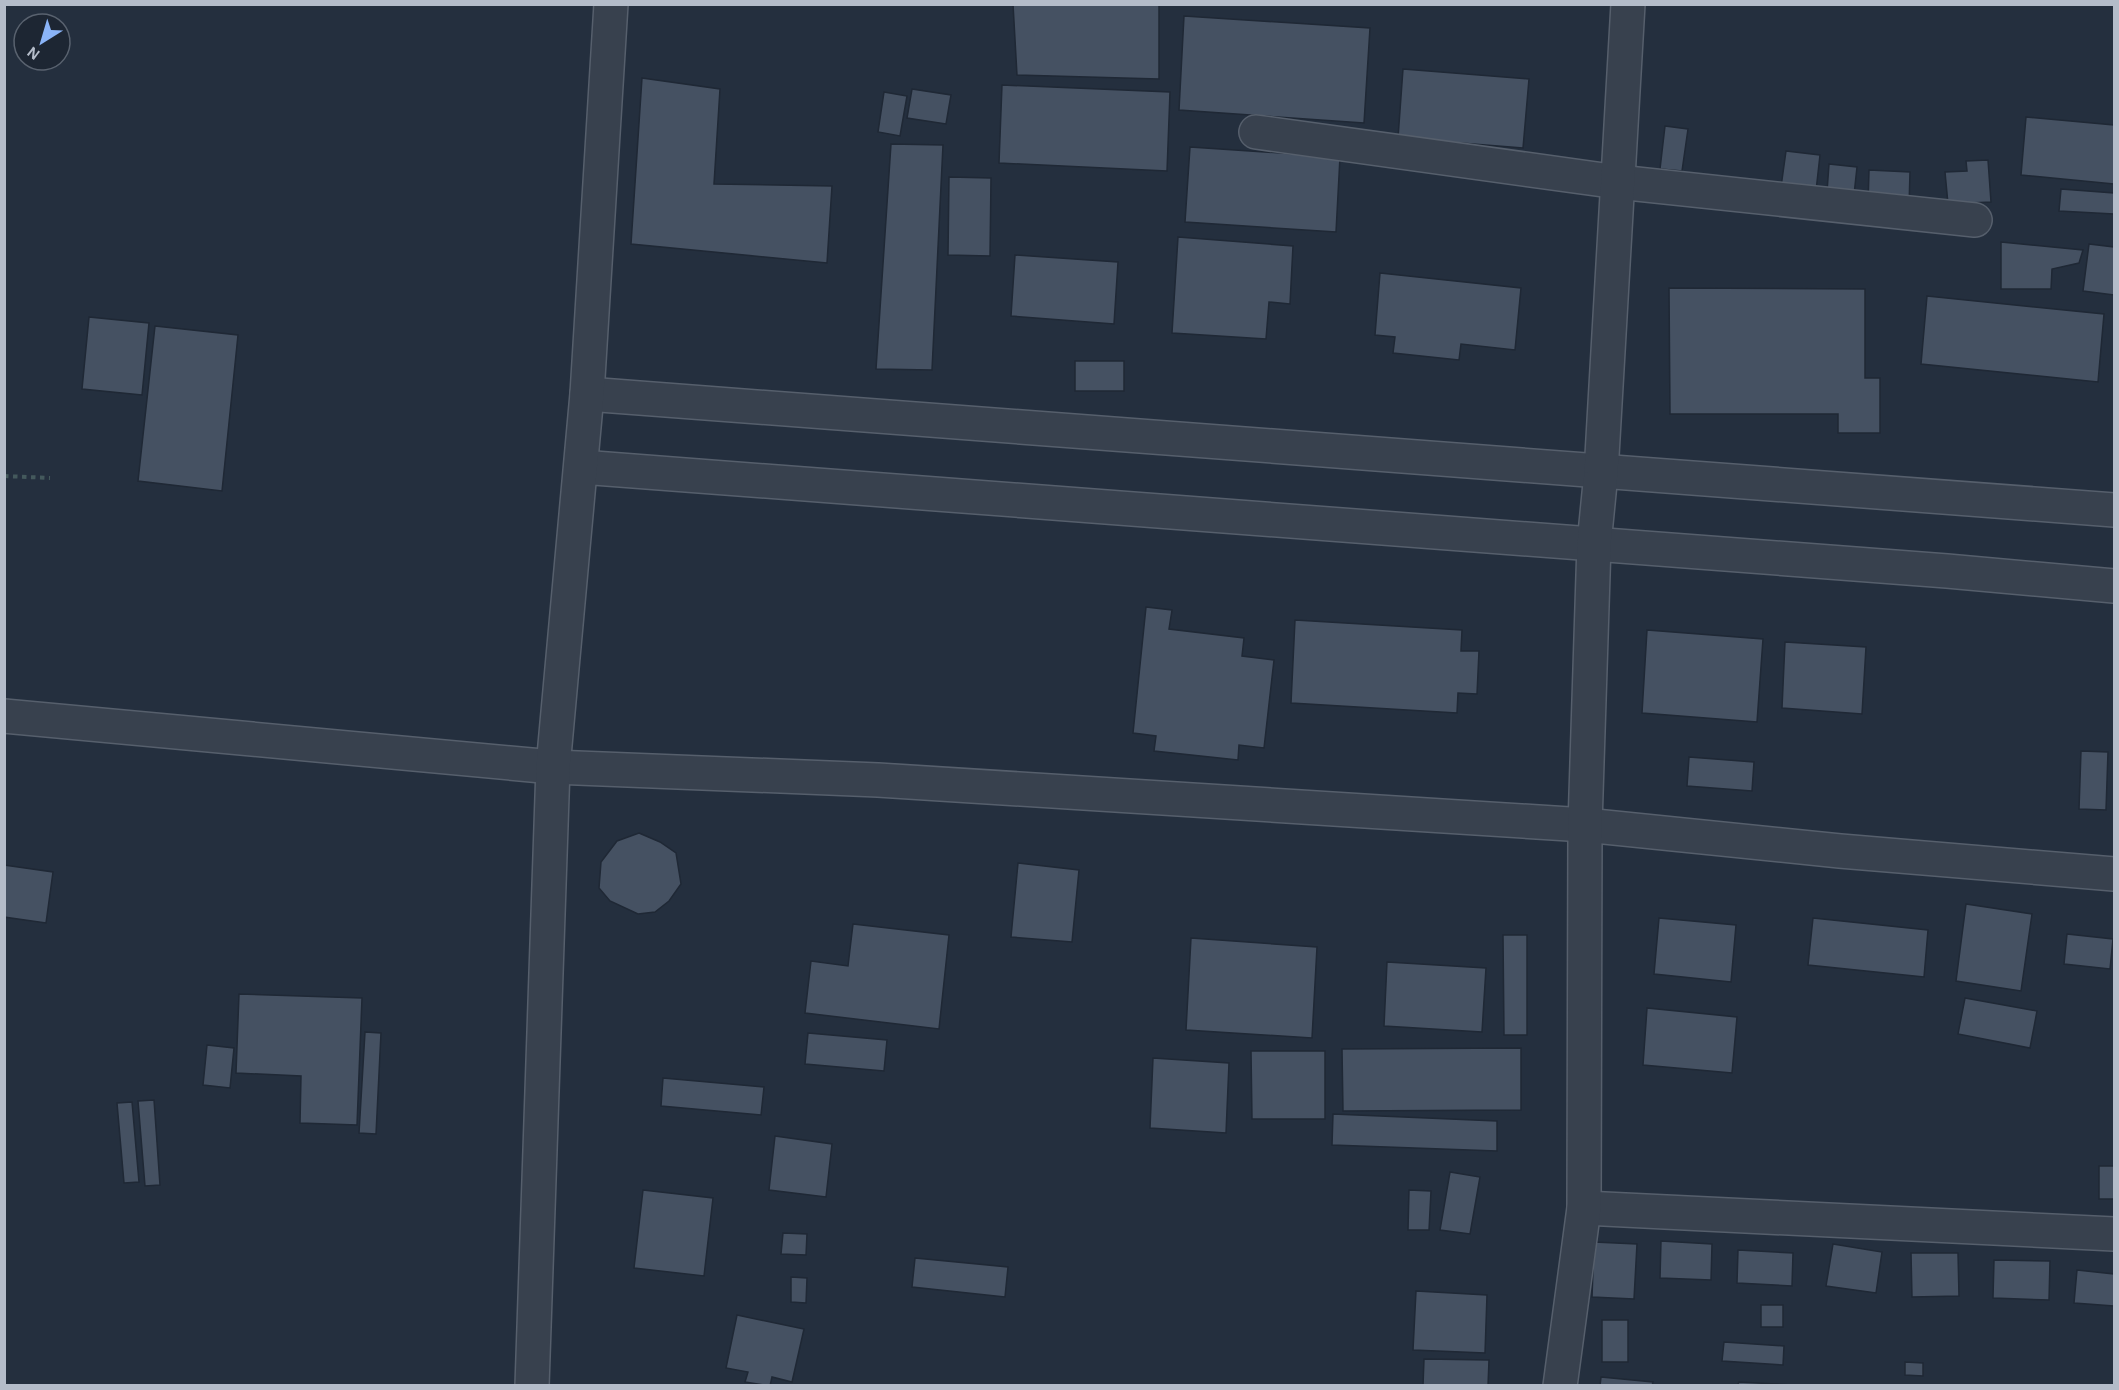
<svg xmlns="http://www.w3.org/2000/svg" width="2119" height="1390" font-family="'Alegreya Sans',sans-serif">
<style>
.building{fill:#455162;stroke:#1f2835;stroke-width:1.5}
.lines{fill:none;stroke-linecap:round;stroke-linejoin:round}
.street-casing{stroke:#565f6c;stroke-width:36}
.path{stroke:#44595c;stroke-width:4;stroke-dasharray:4.5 4.5;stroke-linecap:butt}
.street{stroke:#38414e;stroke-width:33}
</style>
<rect width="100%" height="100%" fill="#242f3e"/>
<g class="building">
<polygon points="1013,4 1159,4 1159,79 1017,75"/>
<polygon points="1184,16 1370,28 1364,123 1179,110"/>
<polygon points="1403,69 1529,79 1523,148 1398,138"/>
<polygon points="642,78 720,89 714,184 832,186 827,263 631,244"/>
<polygon points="1002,85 1170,92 1167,171 999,163"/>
<polygon points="912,89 951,95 946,124 907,118"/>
<polygon points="884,92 907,96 900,136 878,132"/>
<polygon points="2026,117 2114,125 2114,184 2021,175"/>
<polygon points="1665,126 1688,129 1682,171 1660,169"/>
<polygon points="891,144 943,145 932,370 876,369"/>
<polygon points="1190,147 1340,157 1336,232 1185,222"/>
<polygon points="1786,151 1820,155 1816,191 1781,187"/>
<polygon points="1988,160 1991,202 1948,204 1945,172 1967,171 1966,161"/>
<polygon points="1829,164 1857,167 1854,195 1827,192"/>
<polygon points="1869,170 1910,172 1909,207 1868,205"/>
<polygon points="949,177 991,178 990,256 948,255"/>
<polygon points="2061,189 2114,193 2114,214 2059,211"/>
<polygon points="1178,237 1293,246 1290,304 1269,302 1266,339 1172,333"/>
<polygon points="2001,242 2083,250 2079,263 2052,269 2051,289 2001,289"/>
<polygon points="2089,244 2114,247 2114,295 2083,291"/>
<polygon points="1015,255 1118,262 1114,324 1011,316"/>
<polygon points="1380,273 1521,288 1515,350 1461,344 1459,360 1393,353 1395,337 1375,335"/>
<polygon points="1669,288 1865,289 1865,378 1880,378 1880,433 1838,433 1838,414 1670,414"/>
<polygon points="1927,296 2104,314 2098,382 1921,364"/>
<polygon points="89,317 149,323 142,395 82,389"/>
<polygon points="155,326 238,335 222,491 138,481"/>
<rect x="1075" y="361" width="49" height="30"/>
<polygon points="1146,607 1172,610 1169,629 1244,638 1242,656 1274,660 1264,748 1239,745 1238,760 1154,751 1156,736 1133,733"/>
<polygon points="1295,620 1462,630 1461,651 1479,651 1477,694 1458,693 1457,713 1291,703"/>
<polygon points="1647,630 1763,639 1757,722 1642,713"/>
<polygon points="1785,642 1866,647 1862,714 1782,708"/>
<polygon points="2081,751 2108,752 2106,810 2079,809"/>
<polygon points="1689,757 1754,762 1752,791 1687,786"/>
<polygon points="639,833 660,842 676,853 681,884 669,901 655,912 638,914 610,901 599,888 601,862 617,841"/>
<polygon points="1018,863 1079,870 1072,942 1011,937"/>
<polygon points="4,865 53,872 46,923 4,917"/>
<polygon points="1966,904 2032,914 2021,991 1956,981"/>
<polygon points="1659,918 1736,925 1731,982 1654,974"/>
<polygon points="1813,918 1928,930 1924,977 1808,965"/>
<polygon points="853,924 949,935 939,1029 805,1013 811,961 848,966"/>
<polygon points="2067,934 2113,939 2110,969 2064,964"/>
<polygon points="1503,935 1527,935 1527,1035 1504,1035"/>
<polygon points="1191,938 1317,947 1312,1038 1186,1030"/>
<polygon points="1387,962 1486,968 1482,1032 1384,1026"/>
<polygon points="239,994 362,998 357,1125 300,1123 301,1076 236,1073"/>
<polygon points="1965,998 2037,1011 2030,1048 1958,1034"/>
<polygon points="1647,1008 1737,1017 1732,1073 1643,1065"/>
<polygon points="365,1032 381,1033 376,1134 359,1133"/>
<polygon points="808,1033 887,1040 884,1071 805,1064"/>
<polygon points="207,1045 234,1048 230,1088 203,1085"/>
<polygon points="1521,1048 1521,1110 1343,1111 1342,1049"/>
<polygon points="1251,1051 1325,1051 1325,1119 1252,1119"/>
<polygon points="1153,1058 1229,1063 1226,1133 1150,1128"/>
<polygon points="663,1078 764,1087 761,1115 661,1106"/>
<polygon points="154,1100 160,1185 145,1186 138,1101"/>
<polygon points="132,1102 139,1182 124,1183 117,1103"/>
<polygon points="1333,1114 1497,1121 1497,1151 1332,1145"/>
<polygon points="775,1136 832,1144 826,1197 769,1190"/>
<rect x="2099" y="1166" width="15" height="33"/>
<polygon points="1450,1172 1480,1177 1470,1234 1440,1230"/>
<polygon points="643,1190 713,1198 704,1276 634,1268"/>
<polygon points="1409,1190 1431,1191 1429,1230 1408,1230"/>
<polygon points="783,1233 807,1234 806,1255 781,1254"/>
<polygon points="1661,1241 1712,1244 1711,1280 1660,1278"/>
<polygon points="1594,1242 1637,1244 1634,1299 1592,1297"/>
<polygon points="1833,1244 1882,1252 1876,1293 1826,1286"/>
<polygon points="1738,1250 1793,1253 1792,1286 1737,1283"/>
<polygon points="1911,1253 1958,1253 1959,1296 1912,1297"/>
<polygon points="915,1258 1008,1267 1005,1297 912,1287"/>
<polygon points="1994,1260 2050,1261 2049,1300 1993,1298"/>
<polygon points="2077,1270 2114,1274 2114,1306 2074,1303"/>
<polygon points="791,1277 807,1278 806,1303 791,1302"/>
<polygon points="1416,1291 1487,1295 1485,1353 1413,1350"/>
<rect x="1761" y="1305" width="22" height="22"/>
<polygon points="737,1315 804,1329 792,1382 772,1377 770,1386 745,1382 748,1372 726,1368"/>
<rect x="1602" y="1320" width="26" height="42"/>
<polygon points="1724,1342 1784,1346 1783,1365 1722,1361"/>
<polygon points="1424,1359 1489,1360 1488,1386 1423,1386"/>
<polygon points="1905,1362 1923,1363 1923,1376 1905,1375"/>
<polygon points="1601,1377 1653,1382 1652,1386 1600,1386"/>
<polygon points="1739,1382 1792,1385 1737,1386"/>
</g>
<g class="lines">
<defs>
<g id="street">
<polyline points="1256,132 1618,182 1975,220"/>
<polyline points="587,394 2114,510"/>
<polyline points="581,467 1947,571 2114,586"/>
<polyline points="4,716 553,767 878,780 1585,825 1840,851 2114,874"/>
<polyline points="1584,1208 2114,1234"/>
<polyline points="532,1386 553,767 587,394 611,4"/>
<polyline points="1560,1386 1584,1208 1585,825 1594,544 1601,473 1628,4"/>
</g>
</defs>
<use href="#street" class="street-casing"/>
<polyline class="path" points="4,476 50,478"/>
<use href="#street" class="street"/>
</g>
<rect width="2119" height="1390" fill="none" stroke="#b4bcc9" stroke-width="12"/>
<g transform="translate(42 42) rotate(217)"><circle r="28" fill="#1d2633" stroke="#59626f" stroke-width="1.5"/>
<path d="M0-4.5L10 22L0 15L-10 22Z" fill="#8ab4f8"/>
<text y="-9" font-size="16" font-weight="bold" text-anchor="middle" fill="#b4bcc9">N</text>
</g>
</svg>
